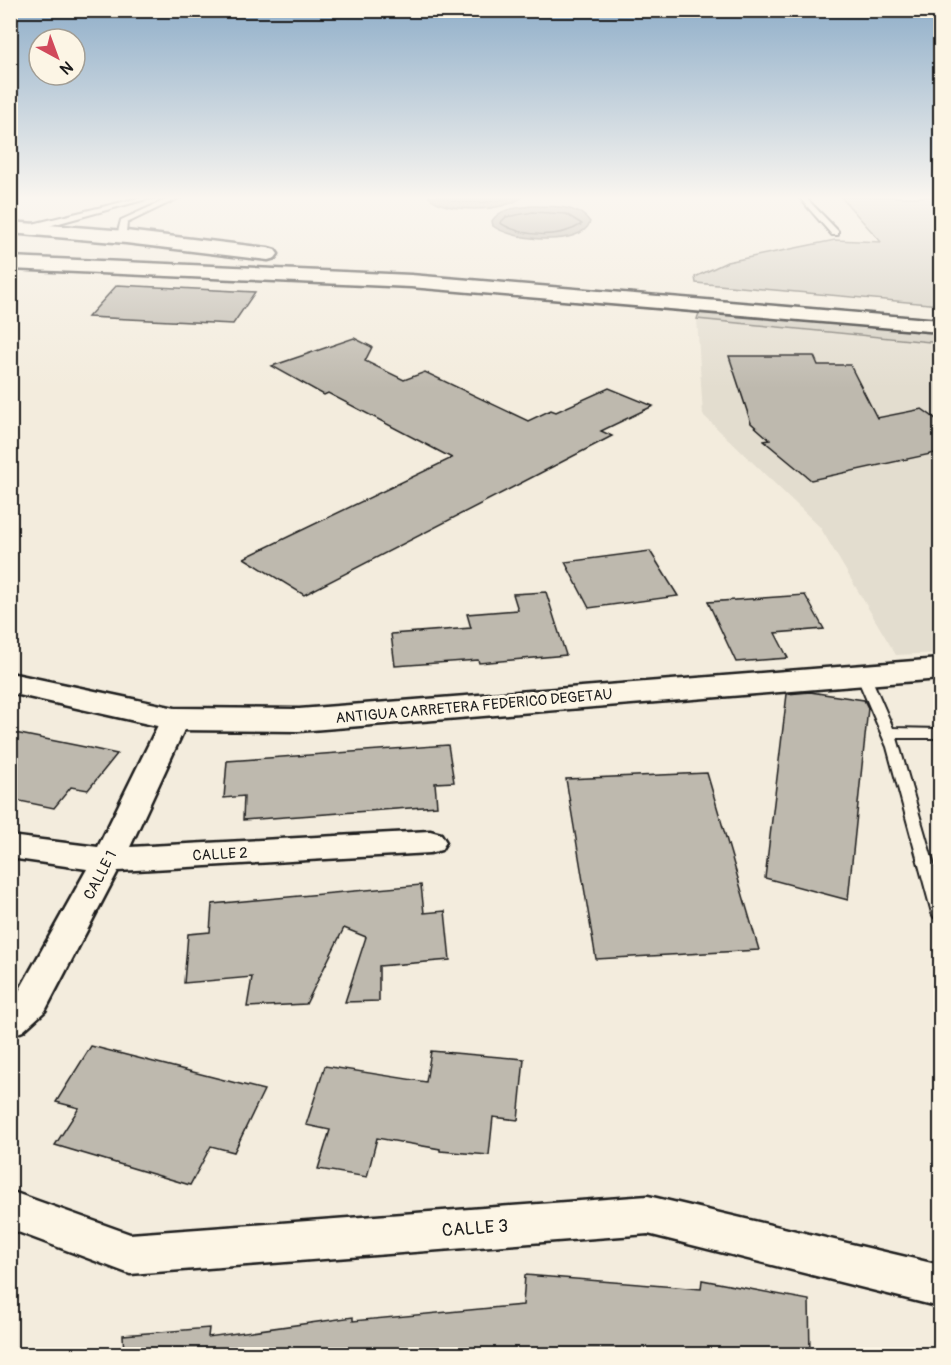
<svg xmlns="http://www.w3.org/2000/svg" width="951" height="1365" font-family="Pangolin,sans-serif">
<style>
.built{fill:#e3ddcf}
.green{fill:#d3cec1;stroke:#78756e;stroke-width:1.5}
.water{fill:#aaa59b;stroke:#716e68;stroke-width:1.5}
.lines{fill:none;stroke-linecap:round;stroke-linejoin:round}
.shore{stroke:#55534f;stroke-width:1.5}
.building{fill:#beb9ae;stroke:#1c1c1c;stroke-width:1.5}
.lane-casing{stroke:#1c1c1c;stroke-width:4}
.street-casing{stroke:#1c1c1c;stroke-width:5}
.secondary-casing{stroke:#1c1c1c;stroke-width:5}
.primary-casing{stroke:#1c1c1c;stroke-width:5}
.lane{fill:#fcf5e5;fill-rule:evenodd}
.street{fill:#fcf5e5;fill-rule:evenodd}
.secondary{fill:#fcf5e5;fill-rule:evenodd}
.primary{fill:#fcf5e5;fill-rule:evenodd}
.labels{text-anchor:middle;stroke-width:6;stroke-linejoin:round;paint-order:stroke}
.street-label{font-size:15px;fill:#1c1c1c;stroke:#fcf5e5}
.near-street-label{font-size:18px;fill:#1c1c1c;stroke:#fcf5e5}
</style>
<rect width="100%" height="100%" fill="#f3ecdd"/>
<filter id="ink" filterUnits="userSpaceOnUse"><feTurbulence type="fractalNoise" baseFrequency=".0167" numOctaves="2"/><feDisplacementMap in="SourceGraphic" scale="12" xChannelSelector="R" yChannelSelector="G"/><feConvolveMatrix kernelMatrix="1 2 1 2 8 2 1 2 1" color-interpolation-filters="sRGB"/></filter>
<g filter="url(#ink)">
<polygon class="built" points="697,319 940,343 940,653 896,655 820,527 703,415"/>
<g class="green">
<polygon points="841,197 940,197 940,305 696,283 695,277 727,262 835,240 881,242"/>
<polygon points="700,310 940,333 940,343 697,319"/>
</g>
<g class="water">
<path d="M429 197H522C505 212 446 214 429 197Z"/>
<path d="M532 206C551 206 579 205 590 222 581 248 511 240 493 226L492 221C500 208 518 208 532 206Z"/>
</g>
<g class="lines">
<g class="shore">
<path d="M439 197C463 205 487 204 512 197"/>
<path d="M533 212 566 214 582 224C559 239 523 237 500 223L506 217Z"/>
</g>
</g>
<g class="building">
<polygon points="117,285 255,292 233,324 88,317"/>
<polygon points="354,338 372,347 365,361 404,380 425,372 528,421 551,410 556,412 609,388 653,406 601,431 612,436 304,595 244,558 452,458 328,393 324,395 272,366"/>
<polygon points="729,356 814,356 818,365 850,365 877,418 922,409 940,422 940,452 811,480 764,441 770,440 751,423"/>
<polygon points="650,551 678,596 589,608 565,562"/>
<polygon points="546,592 566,655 479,663 478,660 395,666 391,634 471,628 467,614 518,610 513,594"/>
<polygon points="805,595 824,629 775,633 788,658 736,662 708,602"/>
<polygon points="810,692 864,700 868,708 848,900 765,878 787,694"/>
<polygon points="10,732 85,747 117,754 88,790 71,787 54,808 10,799"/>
<polygon points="448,745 454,782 435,783 437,806 243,820 244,796 224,798 227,761"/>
<polygon points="707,773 759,950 596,959 566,779"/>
<polygon points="421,885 424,913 445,911 450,960 379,966 379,1001 345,1002 366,937 344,928 306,1004 247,1007 252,977 184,983 188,934 210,932 212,904"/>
<polygon points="91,1046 236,1083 264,1090 234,1152 211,1146 190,1185 55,1145 79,1108 56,1102"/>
<polygon points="431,1051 524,1059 518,1120 493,1117 489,1155 440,1151 440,1149 377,1138 367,1177 318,1169 330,1130 306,1125 325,1066 426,1082"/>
<polygon points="525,1275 701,1289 702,1280 809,1300 810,1354 124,1354 123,1335 209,1328 208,1337 353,1317 353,1321 523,1305"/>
</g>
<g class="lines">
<defs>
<g id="lane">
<polygon points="143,197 154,197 52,225 24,229 20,227"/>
<polygon points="172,197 181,197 127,223 126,232 129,239 123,239 118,232 121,220"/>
<polygon points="799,197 805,197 838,231 838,235 832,235"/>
<polygon points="863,671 870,675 893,728 940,729 940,738 897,738 940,886 940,919 934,917 932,913 887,747 856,675"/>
</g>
<g id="street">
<polygon points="175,710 185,713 189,719 130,847 430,831 441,834 446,842 441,850 430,853 118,871 45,1011 23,1031 10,1036 10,999 19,991 87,869 10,858 10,836 98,847 161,719 165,713"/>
<polygon points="10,1191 130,1234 648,1196 940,1265 940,1307 648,1234 130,1274 10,1229"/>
</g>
<polygon id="secondary" points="940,659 940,679 299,731 175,730 10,693 10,673 175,708 299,709"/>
<g id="primary">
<polygon points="10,222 126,231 268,248 275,250 278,254 275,258 268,260 126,243 10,233"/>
<polygon points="10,257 411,275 940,320 940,332 411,287 10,269"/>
</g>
</defs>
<use href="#lane" class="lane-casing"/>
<use href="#street" class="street-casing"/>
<use href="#secondary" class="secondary-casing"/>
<use href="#primary" class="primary-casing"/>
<use href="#lane" class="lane"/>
<use href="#street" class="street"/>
<use href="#secondary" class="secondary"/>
<use href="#primary" class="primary"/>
</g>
</g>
<linearGradient id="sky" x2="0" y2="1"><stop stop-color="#8faec9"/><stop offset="0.51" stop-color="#faf6f0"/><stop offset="1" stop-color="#faf6f0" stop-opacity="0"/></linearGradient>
<rect width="951" height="388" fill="url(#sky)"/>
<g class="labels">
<g class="street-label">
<text transform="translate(474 706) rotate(-5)" y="5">ANTIGUA CARRETERA FEDERICO DEGETAU</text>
<text transform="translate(220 854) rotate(-3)" y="5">CALLE 2</text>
<text transform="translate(100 875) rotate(-62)" y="5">CALLE 1</text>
</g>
<g class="near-street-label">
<text transform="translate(475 1228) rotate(-4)" y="6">CALLE 3</text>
</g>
</g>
<rect width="951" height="1365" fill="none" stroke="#fcf5e5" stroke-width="36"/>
<rect x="18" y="18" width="915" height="1329" fill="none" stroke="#1c1c1c" stroke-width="2" filter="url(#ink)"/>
<g transform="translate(57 57) rotate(139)"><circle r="28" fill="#fcf5e5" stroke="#a29e95" stroke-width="1.5"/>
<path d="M0-4.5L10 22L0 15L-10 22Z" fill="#d1495b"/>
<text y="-9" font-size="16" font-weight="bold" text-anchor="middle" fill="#1c1c1c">N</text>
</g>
</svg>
